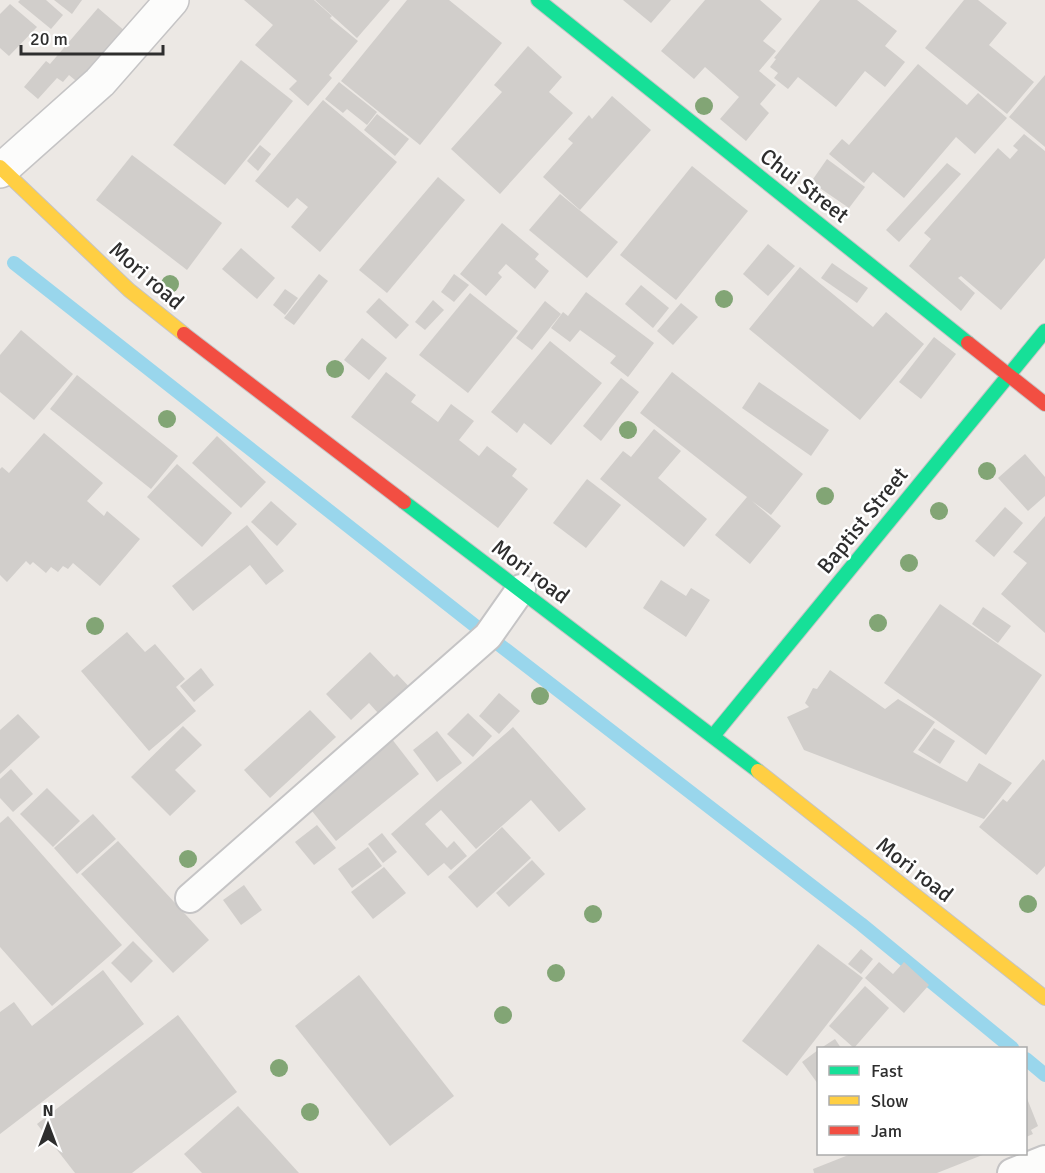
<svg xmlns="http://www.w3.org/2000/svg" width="1045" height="1173" font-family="Signika,sans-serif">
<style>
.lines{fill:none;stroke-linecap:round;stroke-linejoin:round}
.stream{stroke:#99d6ec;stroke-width:14}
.building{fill:#d1cecb}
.lane-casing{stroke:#c5c4c5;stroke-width:32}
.street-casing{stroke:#c5c4c5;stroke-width:36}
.fast-casing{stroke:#c5c4c5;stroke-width:16}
.slow-casing{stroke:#c5c4c5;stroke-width:16}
.jam-casing{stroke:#c5c4c5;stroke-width:16}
.lane{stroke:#fcfcfb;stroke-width:28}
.street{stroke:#fcfcfb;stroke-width:33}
.fast{stroke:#16e098;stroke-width:14}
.slow{stroke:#ffcf43;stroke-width:14}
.jam{stroke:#f24e42;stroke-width:14}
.tree{fill:#82a575}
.labels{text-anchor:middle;stroke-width:5;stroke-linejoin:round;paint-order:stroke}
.street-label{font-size:22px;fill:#2e2e2e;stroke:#fff}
</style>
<rect width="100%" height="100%" fill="#ece8e4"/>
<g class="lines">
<g class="stream">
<polyline points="14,263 488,636 861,924 1012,1048"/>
<polyline points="1026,1059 1045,1075"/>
</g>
</g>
<g class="building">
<polygon points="20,0 46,0 63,15 51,29 18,2"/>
<polygon points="54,0 82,0 72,14"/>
<polygon points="244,0 314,0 332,16 330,18 358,41 329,75 332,78 308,106 289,89 297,81 255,45 273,25"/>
<polygon points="315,0 390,0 357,38"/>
<polygon points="407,0 449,0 502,43 420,145 341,81"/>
<polygon points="623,0 671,0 651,23"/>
<polygon points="705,0 760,0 782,19 763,41 776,51 759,71 776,85 760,104 769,113 746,141 720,119 739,97 705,67 694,79 661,51"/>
<polygon points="820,0 857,0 897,31 885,46 905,62 885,87 865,71 836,107 798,77 788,89 774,78 778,73 770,67 776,59 774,58"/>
<polygon points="964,0 978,0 1007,23 989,45 1034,82 1007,114 925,48"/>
<polygon points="10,4 37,27 9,56 0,48 0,14"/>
<polygon points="98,8 126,32 81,85 69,75 63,82 57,78 38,99 24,87 46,61 50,64"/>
<polygon points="528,46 562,77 549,92 573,113 500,194 451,149 502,92 494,85"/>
<polygon points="241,60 293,101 225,185 173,145"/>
<polygon points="918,64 967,105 978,93 1007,118 975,154 956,137 904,198 873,172 864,183 829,154 842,139 849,145"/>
<polygon points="1045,75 1045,147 1009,117"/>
<polygon points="339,82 377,112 367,125 347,109 343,113 325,99"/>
<polygon points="612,96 651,130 580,210 543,177 573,143 568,139 589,115 592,119"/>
<polygon points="323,100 397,162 320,252 291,227 308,207 297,198 288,208 255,181"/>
<polygon points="377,114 409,139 395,156 364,130"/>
<polygon points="1024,134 1045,151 1045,258 1001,310 961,276 958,278 975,293 961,311 909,266 931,239 924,233 998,148 1010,159 1018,150 1013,146"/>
<polygon points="260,145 271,154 258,171 247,161"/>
<polygon points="132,155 222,223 187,270 96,200"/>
<polygon points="827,159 865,187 849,208 811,182"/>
<polygon points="947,163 961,174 899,242 886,230"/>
<polygon points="692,166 748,211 676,300 620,255"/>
<polygon points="438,177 465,200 387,293 359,270"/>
<polygon points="560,194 618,242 587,278 529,230"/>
<polygon points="502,223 539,254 535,259 549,271 535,289 506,264 498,273 502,277 486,296 460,274"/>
<polygon points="768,244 795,266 768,296 743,274"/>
<polygon points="241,248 275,278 257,299 222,269"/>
<polygon points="832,263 868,288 857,303 821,278"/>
<polygon points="800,267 873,327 886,312 924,344 860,420 749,329"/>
<polygon points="319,274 328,281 294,325 284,318"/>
<polygon points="454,274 469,285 454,302 441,292"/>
<polygon points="641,285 669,308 653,328 625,304"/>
<polygon points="285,289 298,298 285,315 273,305"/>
<polygon points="586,292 654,343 628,377 610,363 616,356 580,330 570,342 551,328 563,312 568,316"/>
<polygon points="470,293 518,331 468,393 419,355"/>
<polygon points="379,298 409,325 396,339 366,312"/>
<polygon points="433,300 444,310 425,330 415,322"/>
<polygon points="545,301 561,314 532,350 516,338"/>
<polygon points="681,303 698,317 673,345 657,331"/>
<polygon points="21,330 73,374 34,420 0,392 0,355"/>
<polygon points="934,337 956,354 921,399 899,382"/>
<polygon points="362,338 387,358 369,380 344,360"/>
<polygon points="550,341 602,383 551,445 524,423 517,433 491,412"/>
<polygon points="386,372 416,395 411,402 438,422 451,404 474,421 459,440 479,456 487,446 517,469 512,476 528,489 498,528 351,417"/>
<polygon points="672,372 803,474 771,515 752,501 781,526 750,564 715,535 747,497 640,413"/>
<polygon points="77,375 178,456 151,489 50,409"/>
<polygon points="621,378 639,392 601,441 583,426"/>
<polygon points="759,382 829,430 811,456 742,408"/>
<polygon points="654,429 681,451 658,478 707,519 684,547 600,479 623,451 631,457"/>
<polygon points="44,433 103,483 87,501 104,516 107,511 140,539 100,586 73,563 68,569 63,566 58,572 51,567 46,573 33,562 30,565 26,561 7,582 0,575 0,469 2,467 9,473"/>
<polygon points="217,436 266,482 241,508 192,463"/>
<polygon points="1025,454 1045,477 1045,496 1028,511 998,478"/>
<polygon points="177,464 232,513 202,547 147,497"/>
<polygon points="587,479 621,505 586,548 553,523"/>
<polygon points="271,501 297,524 277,546 251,522"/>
<polygon points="1005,507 1023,523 994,557 975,541"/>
<polygon points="1045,516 1045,633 1001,594 1027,563 1013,552"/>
<polygon points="247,525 284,571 266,585 250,565 193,611 172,586"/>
<polygon points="661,580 686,596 691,588 710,600 686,637 643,608"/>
<polygon points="940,604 1042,675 986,755 884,683"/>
<polygon points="983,607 1011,626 998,643 972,624"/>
<polygon points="127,632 145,652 155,644 185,679 176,687 196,711 149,751 81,671"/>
<polygon points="370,652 394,677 397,674 415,693 386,722 369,703 351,720 326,694"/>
<polygon points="201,668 214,685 194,702 180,686"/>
<polygon points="830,670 885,709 898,699 935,722 913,752 967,782 979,763 1012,783 984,819 804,750 787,717 809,707 805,703 813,688 817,689"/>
<polygon points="499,693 520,711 499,734 479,716"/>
<polygon points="310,710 336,737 270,798 244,770"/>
<polygon points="468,713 492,736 473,757 447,734"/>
<polygon points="18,714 40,737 0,774 0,730"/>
<polygon points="183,726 202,745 175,770 196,791 170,816 131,777"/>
<polygon points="513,727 586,809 559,832 531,800 476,849 441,810 425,824 447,848 454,841 467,856 451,870 444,863 428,876 391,834"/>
<polygon points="934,728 955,741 940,764 918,750"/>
<polygon points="437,731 462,763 437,782 413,750"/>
<polygon points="388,734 419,774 336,841 304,801"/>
<polygon points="1043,759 1045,761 1045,866 1037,875 979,827 1003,799 1007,802"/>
<polygon points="11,769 33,794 13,812 0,798 0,779"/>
<polygon points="47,788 80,821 53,847 20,814"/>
<polygon points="93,814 116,839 77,874 54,848"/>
<polygon points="8,816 122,945 52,1006 0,947 0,823"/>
<polygon points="317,825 336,848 314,865 295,842"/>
<polygon points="502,827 531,858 477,908 448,877"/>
<polygon points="382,833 397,852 383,863 368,844"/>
<polygon points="118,841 209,940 173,973 81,874"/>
<polygon points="368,847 382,866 352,888 338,869"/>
<polygon points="532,860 545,874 509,907 496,893"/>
<polygon points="384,867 406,893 373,919 351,892"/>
<polygon points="244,885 262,910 241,925 223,900"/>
<polygon points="133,941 153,961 131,983 111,963"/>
<polygon points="818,944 863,978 787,1076 742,1041"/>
<polygon points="861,949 873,959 861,974 848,964"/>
<polygon points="879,962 893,974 904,962 929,985 904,1013 865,978"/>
<polygon points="103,970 144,1024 0,1134 0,1012 14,1002 32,1026"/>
<polygon points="359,975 454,1096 390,1146 295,1026"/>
<polygon points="865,986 889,1008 854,1048 829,1026"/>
<polygon points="178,1015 237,1092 132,1173 75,1173 37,1124"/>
<polygon points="835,1039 841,1048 821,1048"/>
<polygon points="818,1050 818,1084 802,1062"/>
<polygon points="1026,1096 1038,1126 1031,1130 1033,1134 1026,1137"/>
<polygon points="238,1106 299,1173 202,1173 184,1154"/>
<polygon points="851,1154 985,1154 937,1173 814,1173 813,1169"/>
</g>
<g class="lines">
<defs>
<g id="lane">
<polyline points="190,898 488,636 521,589"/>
<polyline points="1012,1173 1045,1160"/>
</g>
<polyline id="street" points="0,171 100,82 172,0"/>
<g id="fast">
<polyline points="538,0 968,343"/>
<polyline points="404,502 758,771"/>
<polyline points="713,736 1045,331"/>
</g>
<g id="slow">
<polyline points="0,167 129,290 184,334"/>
<polyline points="758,771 1045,998"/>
</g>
<g id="jam">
<polyline points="184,334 404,502"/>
<polyline points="968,343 1045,404"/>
</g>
</defs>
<use href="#lane" class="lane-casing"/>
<use href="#street" class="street-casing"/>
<use href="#fast" class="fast-casing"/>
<use href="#slow" class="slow-casing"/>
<use href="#jam" class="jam-casing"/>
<use href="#lane" class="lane"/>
<use href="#street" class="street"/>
<use href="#fast" class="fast"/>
<use href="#slow" class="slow"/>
<use href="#jam" class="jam"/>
</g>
<g class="tree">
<circle cx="704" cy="106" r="9"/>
<circle cx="170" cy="284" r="9"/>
<circle cx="724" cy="299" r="9"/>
<circle cx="335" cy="369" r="9"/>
<circle cx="167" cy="419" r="9"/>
<circle cx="628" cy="430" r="9"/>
<circle cx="987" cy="471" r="9"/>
<circle cx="825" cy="496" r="9"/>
<circle cx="939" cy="511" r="9"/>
<circle cx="909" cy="563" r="9"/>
<circle cx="878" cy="623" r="9"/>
<circle cx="95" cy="626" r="9"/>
<circle cx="540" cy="696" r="9"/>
<circle cx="188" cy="859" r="9"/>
<circle cx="1028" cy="904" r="9"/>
<circle cx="593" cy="914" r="9"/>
<circle cx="556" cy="973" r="9"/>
<circle cx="503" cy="1015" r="9"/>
<circle cx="279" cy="1068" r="9"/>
<circle cx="310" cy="1112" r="9"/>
</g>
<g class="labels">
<g class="street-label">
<text transform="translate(805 185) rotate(38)" y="8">Chui Street</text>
<text transform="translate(147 275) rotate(41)" y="8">Mori road</text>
<text transform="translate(862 520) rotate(-51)" y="8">Baptist Street</text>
<text transform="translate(531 571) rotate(37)" y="8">Mori road</text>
<text transform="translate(915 869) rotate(38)" y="8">Mori road</text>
</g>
</g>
<rect x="817" y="1047" width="210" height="108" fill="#ffffff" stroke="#ababab" stroke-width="1.5"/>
<rect x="829" y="1066" width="30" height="9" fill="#16e098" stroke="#ababab" stroke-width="1.5"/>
<text x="871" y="1077" font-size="18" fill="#2e2e2e">Fast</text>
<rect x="829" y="1096" width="30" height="9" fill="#ffcf43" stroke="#ababab" stroke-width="1.5"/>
<text x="871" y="1107" font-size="18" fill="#2e2e2e">Slow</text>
<rect x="829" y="1126" width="30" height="9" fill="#f24e42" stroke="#ababab" stroke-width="1.5"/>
<text x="871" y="1137" font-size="18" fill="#2e2e2e">Jam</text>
<g transform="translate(48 1125)" stroke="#ffffff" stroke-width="4.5" paint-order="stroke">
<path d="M0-4.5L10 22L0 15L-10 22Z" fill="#2e2e2e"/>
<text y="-9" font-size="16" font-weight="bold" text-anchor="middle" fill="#2e2e2e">N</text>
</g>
<path d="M21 45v9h142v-9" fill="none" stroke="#2e2e2e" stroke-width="3"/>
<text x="30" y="45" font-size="18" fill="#2e2e2e" stroke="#ffffff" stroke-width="4.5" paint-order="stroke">20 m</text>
</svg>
